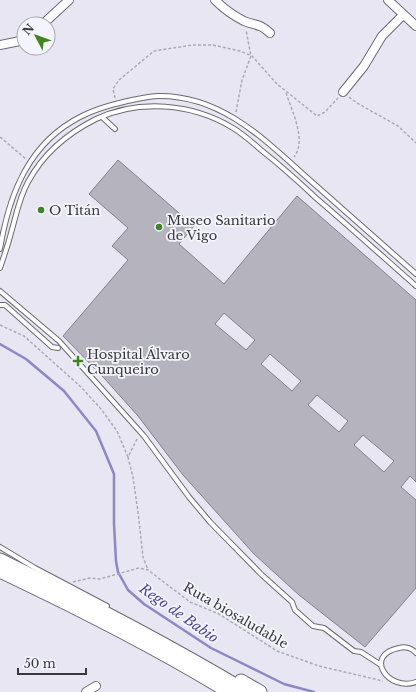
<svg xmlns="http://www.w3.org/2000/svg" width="416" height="692" font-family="'Libre Baskerville',serif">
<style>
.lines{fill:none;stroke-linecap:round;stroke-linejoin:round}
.stream{stroke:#8d87c6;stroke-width:2.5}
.building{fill:#b4b3be;stroke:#82818c;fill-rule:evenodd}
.lane-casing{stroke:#6b6a74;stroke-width:6}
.street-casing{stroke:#6b6a74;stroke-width:10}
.primary-casing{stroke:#6b6a74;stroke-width:15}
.path{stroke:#acabb5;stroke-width:1.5;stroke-dasharray:3 2;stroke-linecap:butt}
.lane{stroke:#fff;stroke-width:4}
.street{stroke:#fff;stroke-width:8}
.primary{stroke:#fff;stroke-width:13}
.poi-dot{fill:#428324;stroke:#f4f4fd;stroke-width:1.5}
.labels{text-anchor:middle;stroke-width:3.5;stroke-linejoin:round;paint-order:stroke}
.poi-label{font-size:13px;fill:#37373c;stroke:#f4f4fd;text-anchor:start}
.street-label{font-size:13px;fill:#37373c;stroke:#f4f4fd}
.water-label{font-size:14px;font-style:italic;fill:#514492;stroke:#f4f4fd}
</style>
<rect width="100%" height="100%" fill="#e7e6f2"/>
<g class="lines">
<polyline class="stream" points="0,344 26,359 64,391 96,431 114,474 114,524 116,561 118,572 128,590 144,604 211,648 284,684 314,692"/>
</g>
<path class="building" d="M118 160 194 226 179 244 224 284 297 196 416 300V482L410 476 401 487 416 500V588L365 647 299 595 254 554 183 475 138 416 104 378 63 336 128 260 112 246 128 228 89 194ZM224 313 255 340 246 350 215 324ZM270 354 301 381 292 391 261 364ZM317 395 348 421 339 432 308 405ZM363 435 394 461 384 472 354 445Z"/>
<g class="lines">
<defs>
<g id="lane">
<polyline points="102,117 115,129"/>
<path d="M0 249C9 194 29 142 82 116 100 107 117 103 137 99 144 98 151 96 158 96 223 95 267 142 312 182 347 213 381 243 416 274"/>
<path d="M0 268C4 256 8 245 11 233 16 216 19 198 28 182 43 154 68 133 96 119 139 99 192 103 233 128 243 134 252 142 261 150 280 165 298 181 316 198 350 227 383 257 416 286"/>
<polyline points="0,291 59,341 144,436 189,497 210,522 262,575 292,602 295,610 313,626 324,628 354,651 361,652 381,665"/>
<polyline points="0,305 5,305 52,347 58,348"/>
<polyline points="0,547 35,568 107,606"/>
<path d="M416 653C412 648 405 646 399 648 363 655 388 692 416 682"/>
</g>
<g id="street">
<path d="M215 0C223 8 234 16 244 21 256 26 259 23 270 33"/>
<polyline points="388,0 416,26"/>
<polyline points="43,24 69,0"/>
<polyline points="0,45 20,41 24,39"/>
<polyline points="343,92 364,66 382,36 403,15"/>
<polyline points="86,692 96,686"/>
</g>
<g id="primary">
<path d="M0 560C84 601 167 644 247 692"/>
<path d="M0 571C78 608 156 647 229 692"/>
<polyline points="241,681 260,692"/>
</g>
</defs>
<use href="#lane" class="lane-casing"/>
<use href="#street" class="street-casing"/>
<use href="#primary" class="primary-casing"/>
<g class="path">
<path d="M286 93C292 111 307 141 294 157"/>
<polyline points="349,97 357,103 398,126 416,143"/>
<polyline points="115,98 113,89 119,80 154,51 193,45 213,45 240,51 252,56 277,84 317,116 325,112 338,98"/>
<polyline points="236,112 242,80 251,56 246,30"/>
<polyline points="0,137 26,159"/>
<polyline points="0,325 24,336 81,387 101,409 117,431 128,457"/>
<polyline points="137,439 128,457 133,477 138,512 143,557 148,570"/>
<polyline points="73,582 90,578 100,579 139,568 148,570 190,602 219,614 277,651 319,666 383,681"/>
</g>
<use href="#lane" class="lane"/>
<use href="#street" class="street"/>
<use href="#primary" class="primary"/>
</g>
<g class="poi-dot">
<circle cx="41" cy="210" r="4"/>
<circle cx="159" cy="227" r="4"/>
<path d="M76 355h4v4h4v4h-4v4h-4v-4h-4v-4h4z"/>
</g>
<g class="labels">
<g class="poi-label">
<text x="49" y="215">O Titán</text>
<text x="167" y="225">Museo Sanitario<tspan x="167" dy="15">de Vigo</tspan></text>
<text x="87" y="359">Hospital Álvaro<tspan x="87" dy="15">Cunqueiro</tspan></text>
</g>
<g class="street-label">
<text transform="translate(236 615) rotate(30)" y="5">Ruta biosaludable</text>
</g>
<g class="water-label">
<text transform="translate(179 613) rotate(35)" y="5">Rego de Babio</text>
</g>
</g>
<g transform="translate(36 36) rotate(311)"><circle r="19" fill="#f4f4fd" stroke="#a8a8b0"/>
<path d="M0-3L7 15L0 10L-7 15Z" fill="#428324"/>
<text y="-6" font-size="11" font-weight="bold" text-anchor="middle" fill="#37373c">N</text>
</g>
<path d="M18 668v6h68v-6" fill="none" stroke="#37373c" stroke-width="2"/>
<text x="24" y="668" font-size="12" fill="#37373c" stroke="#f4f4fd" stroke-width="3" paint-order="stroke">50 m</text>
</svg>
